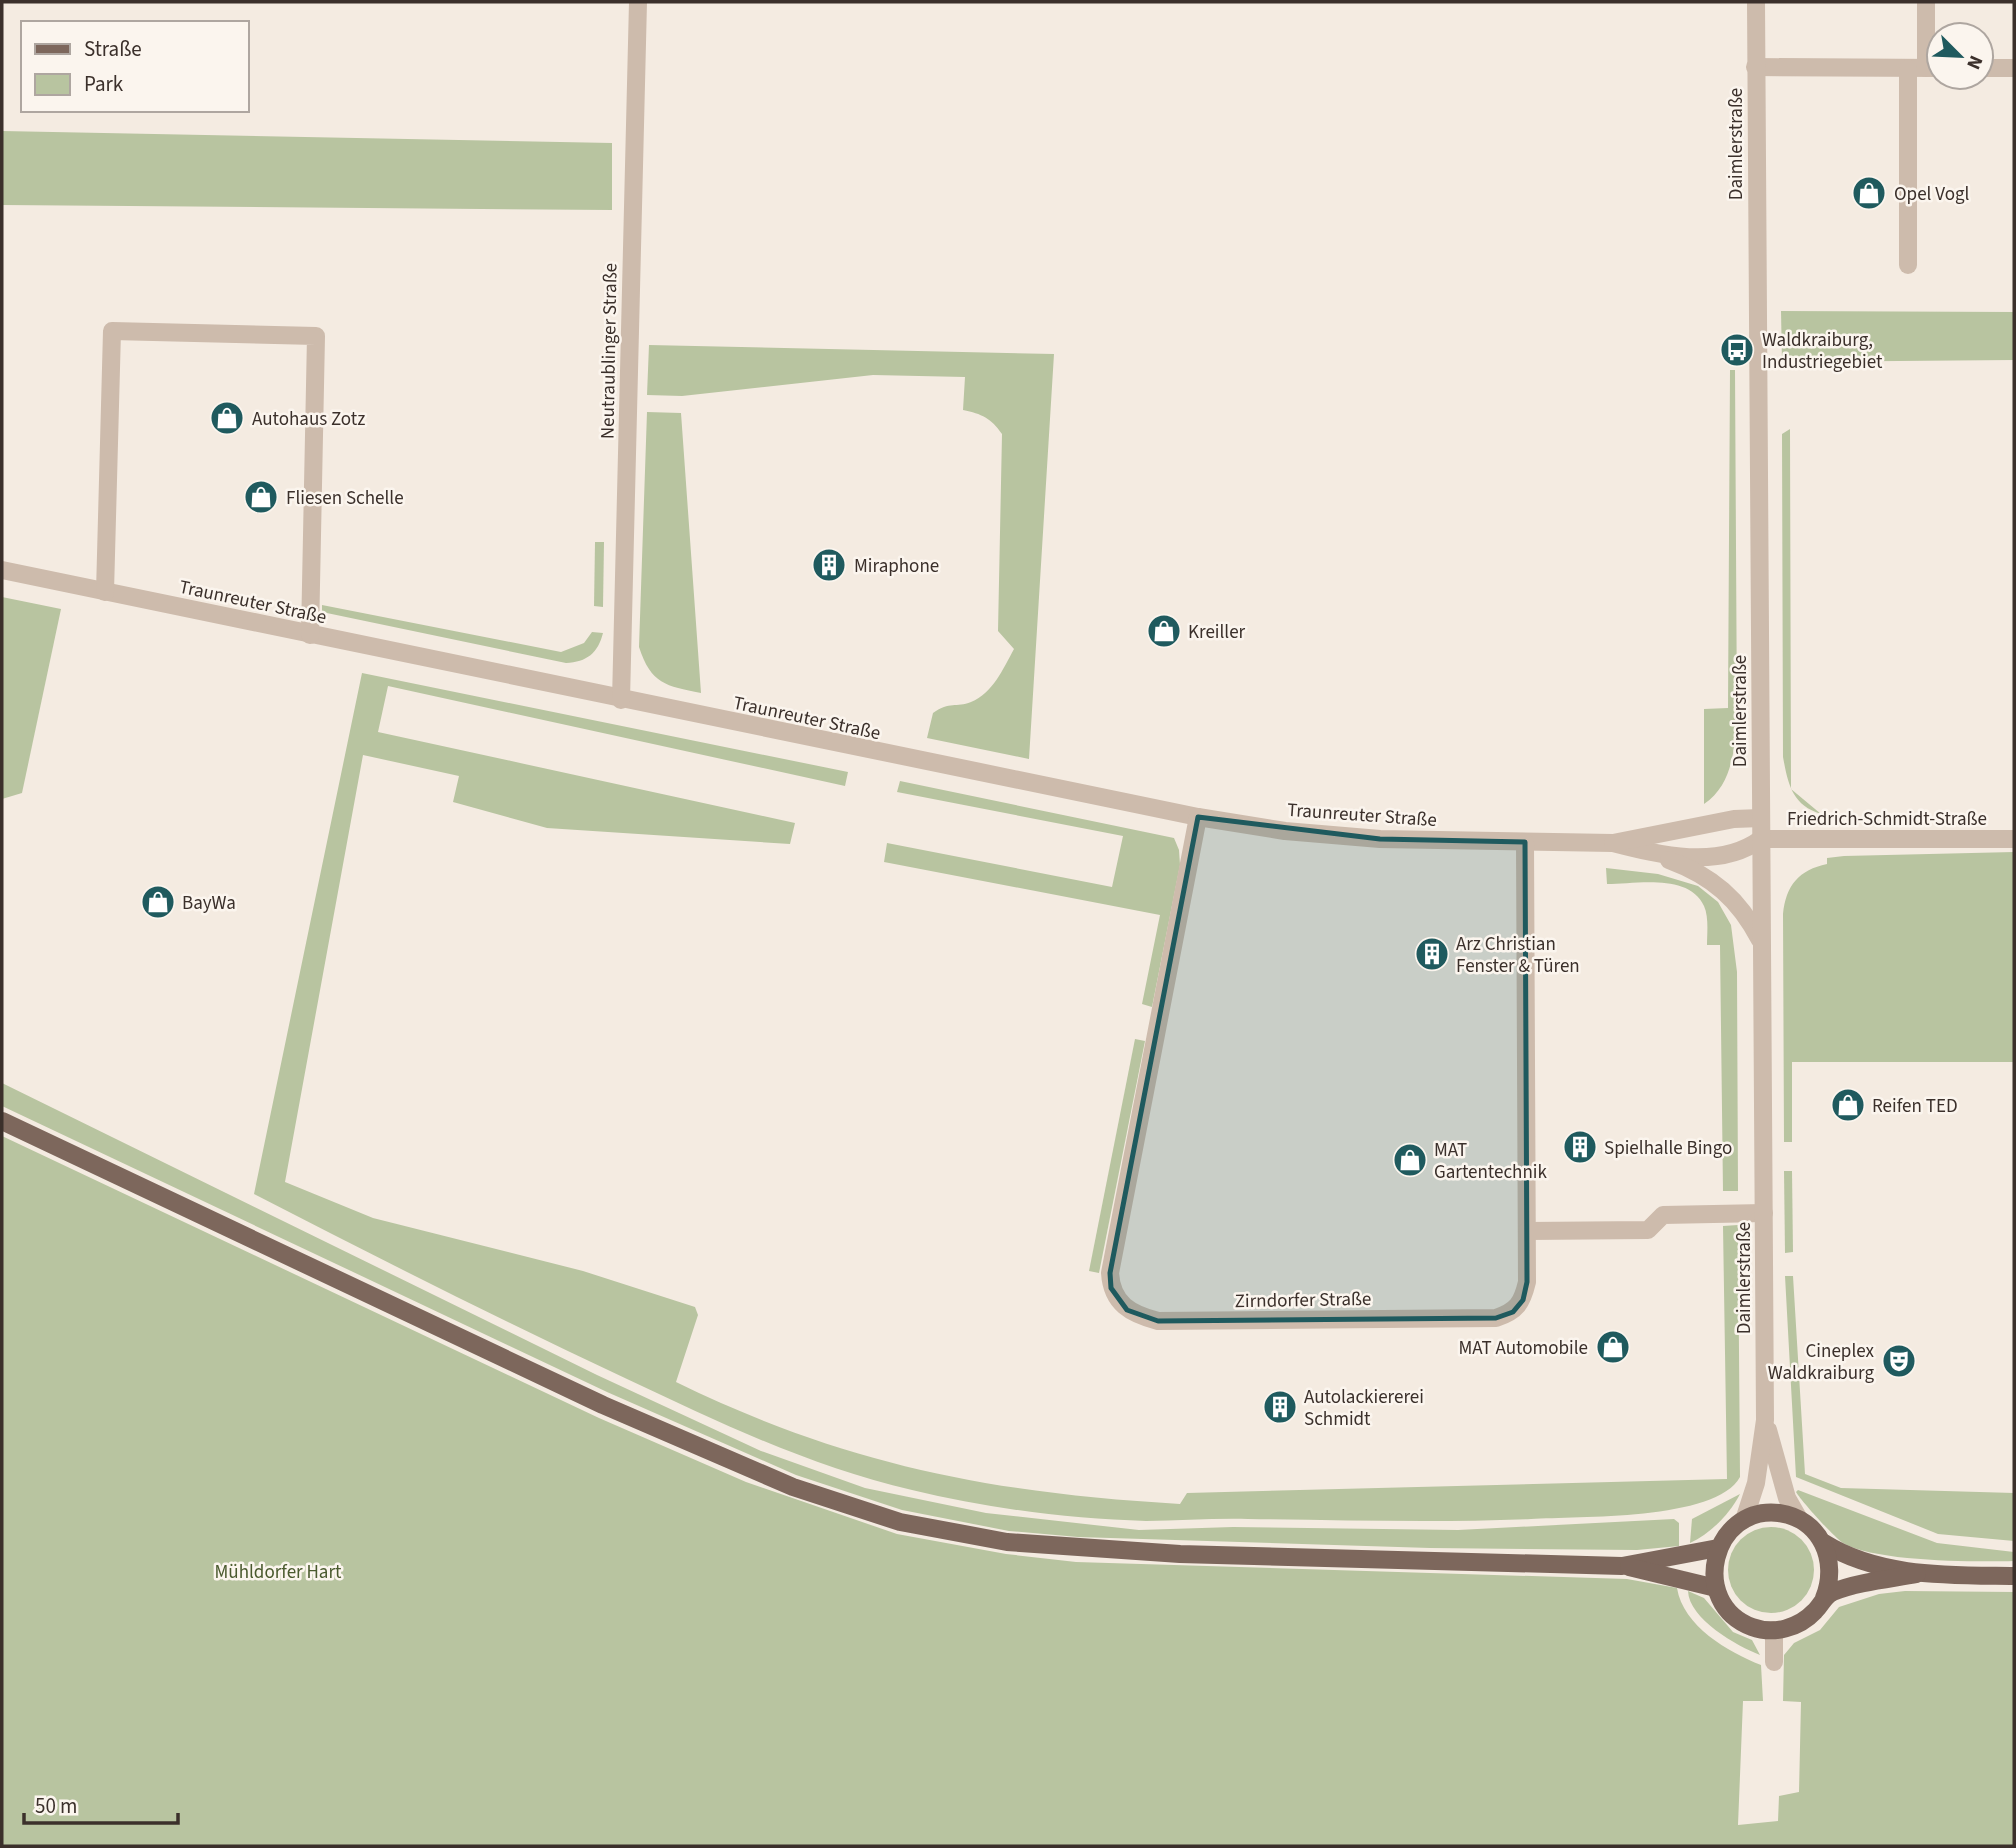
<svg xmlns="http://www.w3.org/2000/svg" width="2016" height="1848" font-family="'Source Sans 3',sans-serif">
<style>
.green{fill:#b8c4a0}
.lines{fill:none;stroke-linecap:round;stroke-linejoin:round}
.minor{stroke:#cdbbac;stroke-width:18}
.major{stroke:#7d675c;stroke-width:18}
.marked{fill:#1f5a5e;fill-opacity:0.2;stroke:#1f5a5e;stroke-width:5;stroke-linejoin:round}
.labels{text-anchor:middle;stroke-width:5;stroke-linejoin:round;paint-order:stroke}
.street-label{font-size:19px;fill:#3b302b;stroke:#fbf5ee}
.poi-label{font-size:19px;fill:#3b302b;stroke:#fbf5ee;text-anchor:start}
.park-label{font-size:19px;fill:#4a5a2e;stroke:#fbf5ee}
</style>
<rect width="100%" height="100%" fill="#f4ebe1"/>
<g class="green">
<polygon points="2,131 612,143 612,210 2,205"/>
<polygon points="1781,311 2014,312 2014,360 1782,362"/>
<path d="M649 345 1054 354 1029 759 927 738 933 713C950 701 956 708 971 702 993 693 1003 669 1014 649L998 631 1002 434C991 418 982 414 963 410L965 377 873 375 682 396 647 395Z"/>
<path d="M1730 370H1735L1737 723C1734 753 1731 786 1704 804V709L1728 708Z"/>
<path d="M647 412 681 413 701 693C666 686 651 684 639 647Z"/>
<path d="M1790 429 1791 789 1821 814C1792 805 1788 784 1783 757L1782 434Z"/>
<polygon points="595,542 604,542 603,607 594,606"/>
<polygon points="2,597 61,609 22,793 2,799"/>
<path d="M322 605 561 652 584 643 592 632 603 633C598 653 587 662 566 663L322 612Z"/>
<path d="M362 673 848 772 845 786 388 686 378 732 795 823 790 844 547 828 453 802 459 776 363 755 285 1182 373 1218 583 1271 695 1307 698 1315 676 1382C846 1465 993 1493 1180 1504L1187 1493 1727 1479 1723 1226 1738 1225 1740 1477C1716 1521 1577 1516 1531 1519 1436 1523 1342 1520 1248 1519 1214 1518 1180 1521 1146 1521 1068 1519 987 1508 912 1490 812 1467 720 1423 627 1379 501 1320 378 1258 254 1194Z"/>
<polygon points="900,781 1174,838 1179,850 1180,865 1152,1007 1142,1004 1160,915 884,862 887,843 1112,887 1123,836 897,792"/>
<path d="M2014 852V1062H1792V1142H1784L1783 914C1786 885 1799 870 1827 864V858L1844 856Z"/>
<path d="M1606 868 1658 874 1698 886 1718 902 1731 925 1737 972 1738 1191H1723L1720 945H1707C1707 933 1709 917 1704 906 1689 873 1636 884 1607 884Z"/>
<polygon points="1135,1039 1145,1041 1099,1273 1089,1271"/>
<polygon points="2,1083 597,1375 761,1451 865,1488 986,1513 1139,1530 1233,1527 1458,1530 1674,1519 1679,1523 1679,1546 1637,1550 1430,1548 1078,1537 1009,1531 902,1510 796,1475 607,1392 2,1106"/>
<path d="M2 1136 599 1418 746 1482 897 1534 1006 1554 1076 1562 1627 1579 1677 1588C1683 1626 1728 1652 1761 1665L1763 1701H1743L1738 1825 1778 1821 1779 1796 1799 1792 1801 1702 1783 1701 1784 1655 1794 1643 1820 1630 1839 1607 1879 1594 1905 1591 2014 1592V1846H2Z"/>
<polygon points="1784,1171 1792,1171 1793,1252 1785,1253"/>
<polygon points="1785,1276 1793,1276 1805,1474 1841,1488 2014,1493 2014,1541 1938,1534 1796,1477"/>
<path d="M1798 1490 1937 1543 2014 1552V1561C1974 1562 1876 1562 1843 1543 1834 1537 1802 1502 1796 1492Z"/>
<path d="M1740 1494C1729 1515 1711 1533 1690 1543L1692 1519Z"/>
<circle cx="1771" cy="1570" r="43"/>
<path d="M1688 1591 1704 1598 1733 1632 1752 1640 1760 1655C1737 1646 1689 1619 1688 1591Z"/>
</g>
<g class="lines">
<g class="minor">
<polyline points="1755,67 1939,68"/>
<polyline points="1926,68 1926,2"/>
<polyline points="1981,68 2014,68"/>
<polyline points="1908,265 1908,68"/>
<path d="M2 570 1198 817 1285 831 1380 839 1613 843C1660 855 1719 870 1761 839H2014"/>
<polyline points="105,592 112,331 316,336 310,635"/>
<polyline points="621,700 638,2"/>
<path d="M1198 817 1110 1273C1112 1304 1131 1314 1158 1321L1496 1318C1517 1311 1522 1303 1527 1282L1525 842"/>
<polyline points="1613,843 1734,819 1761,818"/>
<path d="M1669 860C1712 876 1739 899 1760 940"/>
<polyline points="1527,1231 1648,1230 1663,1215 1764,1213"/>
<polyline points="1768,1430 1787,1498 1799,1519"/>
<polyline points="1744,1520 1756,1483 1765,1420 1756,2"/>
<polyline points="1774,1662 1774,1630"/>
</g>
<g class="major">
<polyline points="2,1121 603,1405 793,1487 900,1522 1007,1542 1180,1554 1622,1566 1718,1548"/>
<path d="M1824 1543C1880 1578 1951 1575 2014 1576"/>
<polyline points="1629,1567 1716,1588"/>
<path d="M1824 1598C1839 1561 1821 1519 1779 1513 1712 1505 1688 1603 1752 1627 1774 1635 1799 1628 1815 1611 1822 1604 1824 1596 1833 1592 1858 1582 1890 1579 1917 1574"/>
</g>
</g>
<path class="marked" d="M1198 817 1380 839 1525 842 1527 1282 1523 1300 1513 1312 1496 1318 1158 1321 1127 1310 1111 1288 1110 1273Z"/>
<defs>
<symbol id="shop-disc" viewBox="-11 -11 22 22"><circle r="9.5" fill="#1f5a5e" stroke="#fbf5ee"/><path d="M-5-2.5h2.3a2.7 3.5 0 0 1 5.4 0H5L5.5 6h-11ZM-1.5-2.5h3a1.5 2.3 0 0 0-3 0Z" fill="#fff"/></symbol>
<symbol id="bus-disc" viewBox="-11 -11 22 22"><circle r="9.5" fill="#1f5a5e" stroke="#fbf5ee"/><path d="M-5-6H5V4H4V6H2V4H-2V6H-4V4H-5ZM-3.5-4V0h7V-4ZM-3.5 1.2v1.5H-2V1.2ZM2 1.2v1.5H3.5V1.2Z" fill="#fff"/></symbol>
<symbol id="building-disc" viewBox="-11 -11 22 22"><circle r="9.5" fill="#1f5a5e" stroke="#fbf5ee"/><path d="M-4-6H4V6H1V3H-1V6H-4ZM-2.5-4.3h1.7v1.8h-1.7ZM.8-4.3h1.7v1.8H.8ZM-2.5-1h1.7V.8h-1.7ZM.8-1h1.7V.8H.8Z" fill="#fff"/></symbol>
<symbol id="theatre-disc" viewBox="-11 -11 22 22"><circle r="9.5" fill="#1f5a5e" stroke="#fbf5ee"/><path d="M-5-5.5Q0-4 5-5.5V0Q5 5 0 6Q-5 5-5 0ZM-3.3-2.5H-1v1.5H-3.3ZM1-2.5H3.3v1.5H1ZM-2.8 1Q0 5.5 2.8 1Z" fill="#fff"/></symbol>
</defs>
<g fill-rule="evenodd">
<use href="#shop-disc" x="1850" y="174" width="38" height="38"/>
<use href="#bus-disc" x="1718" y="331" width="38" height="38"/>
<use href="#shop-disc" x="208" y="399" width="38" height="38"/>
<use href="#shop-disc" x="242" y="478" width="38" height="38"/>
<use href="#building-disc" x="810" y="546" width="38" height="38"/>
<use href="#shop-disc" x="1145" y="612" width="38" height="38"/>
<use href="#shop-disc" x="139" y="883" width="38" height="38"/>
<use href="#building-disc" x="1413" y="935" width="38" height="38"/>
<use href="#shop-disc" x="1829" y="1086" width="38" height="38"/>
<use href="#building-disc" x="1561" y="1128" width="38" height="38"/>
<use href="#shop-disc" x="1391" y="1141" width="38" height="38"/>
<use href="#shop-disc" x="1594" y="1328" width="38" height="38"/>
<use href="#theatre-disc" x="1880" y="1342" width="38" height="38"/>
<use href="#building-disc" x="1261" y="1388" width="38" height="38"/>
</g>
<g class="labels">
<g class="street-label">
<text transform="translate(1735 144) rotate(-90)" y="7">Daimlerstraße</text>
<text transform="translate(608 351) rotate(-89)" y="7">Neutraublinger Straße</text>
<text transform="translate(253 601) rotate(12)" y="7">Traunreuter Straße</text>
<text transform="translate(1739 711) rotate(-90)" y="7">Daimlerstraße</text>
<text transform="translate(807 717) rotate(12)" y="7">Traunreuter Straße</text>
<text transform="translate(1362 814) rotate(4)" y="7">Traunreuter Straße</text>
<text x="1887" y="825">Friedrich-Schmidt-Straße</text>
<text transform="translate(1743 1278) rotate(-90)" y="7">Daimlerstraße</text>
<text transform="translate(1303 1299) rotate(-1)" y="7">Zirndorfer Straße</text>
</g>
<g class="poi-label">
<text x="1894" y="200">Opel Vogl</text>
<text x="1762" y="346">Waldkraiburg,<tspan x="1762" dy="22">Industriegebiet</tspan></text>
<text x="252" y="425">Autohaus Zotz</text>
<text x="286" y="504">Fliesen Schelle</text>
<text x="854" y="572">Miraphone</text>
<text x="1188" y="638">Kreiller</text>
<text x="182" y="909">BayWa</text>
<text x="1456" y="950">Arz Christian<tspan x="1456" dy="22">Fenster &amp; Türen</tspan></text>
<text x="1872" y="1112">Reifen TED</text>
<text x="1604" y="1154">Spielhalle Bingo</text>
<text x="1434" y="1156">MAT<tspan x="1434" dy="22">Gartentechnik</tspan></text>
<text x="1588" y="1354" text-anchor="end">MAT Automobile</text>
<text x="1874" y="1357" text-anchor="end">Cineplex<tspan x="1874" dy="22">Waldkraiburg</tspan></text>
<text x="1304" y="1403">Autolackiererei<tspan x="1304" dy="22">Schmidt</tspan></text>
</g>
<g class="park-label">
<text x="278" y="1578">Mühldorfer Hart</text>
</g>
</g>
<rect width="2016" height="1848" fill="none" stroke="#3b302b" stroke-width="7"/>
<rect x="21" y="21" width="228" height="91" fill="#fbf5ee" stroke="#aea6a0" stroke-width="2"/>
<rect x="35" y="44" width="35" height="10" fill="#7d675c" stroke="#aea6a0" stroke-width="2"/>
<text x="84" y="56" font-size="21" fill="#3b302b">Straße</text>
<rect x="35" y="74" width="35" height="21" fill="#b8c4a0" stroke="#aea6a0" stroke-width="2"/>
<text x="84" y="91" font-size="21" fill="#3b302b">Park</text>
<g transform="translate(1960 56) rotate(114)"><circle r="33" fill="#fbf5ee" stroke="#aea6a0" stroke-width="2"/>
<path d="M0-5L12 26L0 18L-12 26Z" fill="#1f5a5e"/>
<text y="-10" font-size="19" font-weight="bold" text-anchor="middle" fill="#3b302b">N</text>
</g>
<path d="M24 1813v10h154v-10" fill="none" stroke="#3b302b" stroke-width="3.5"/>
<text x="35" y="1813" font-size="21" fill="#3b302b" stroke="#fbf5ee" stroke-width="5" paint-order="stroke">50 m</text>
</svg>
